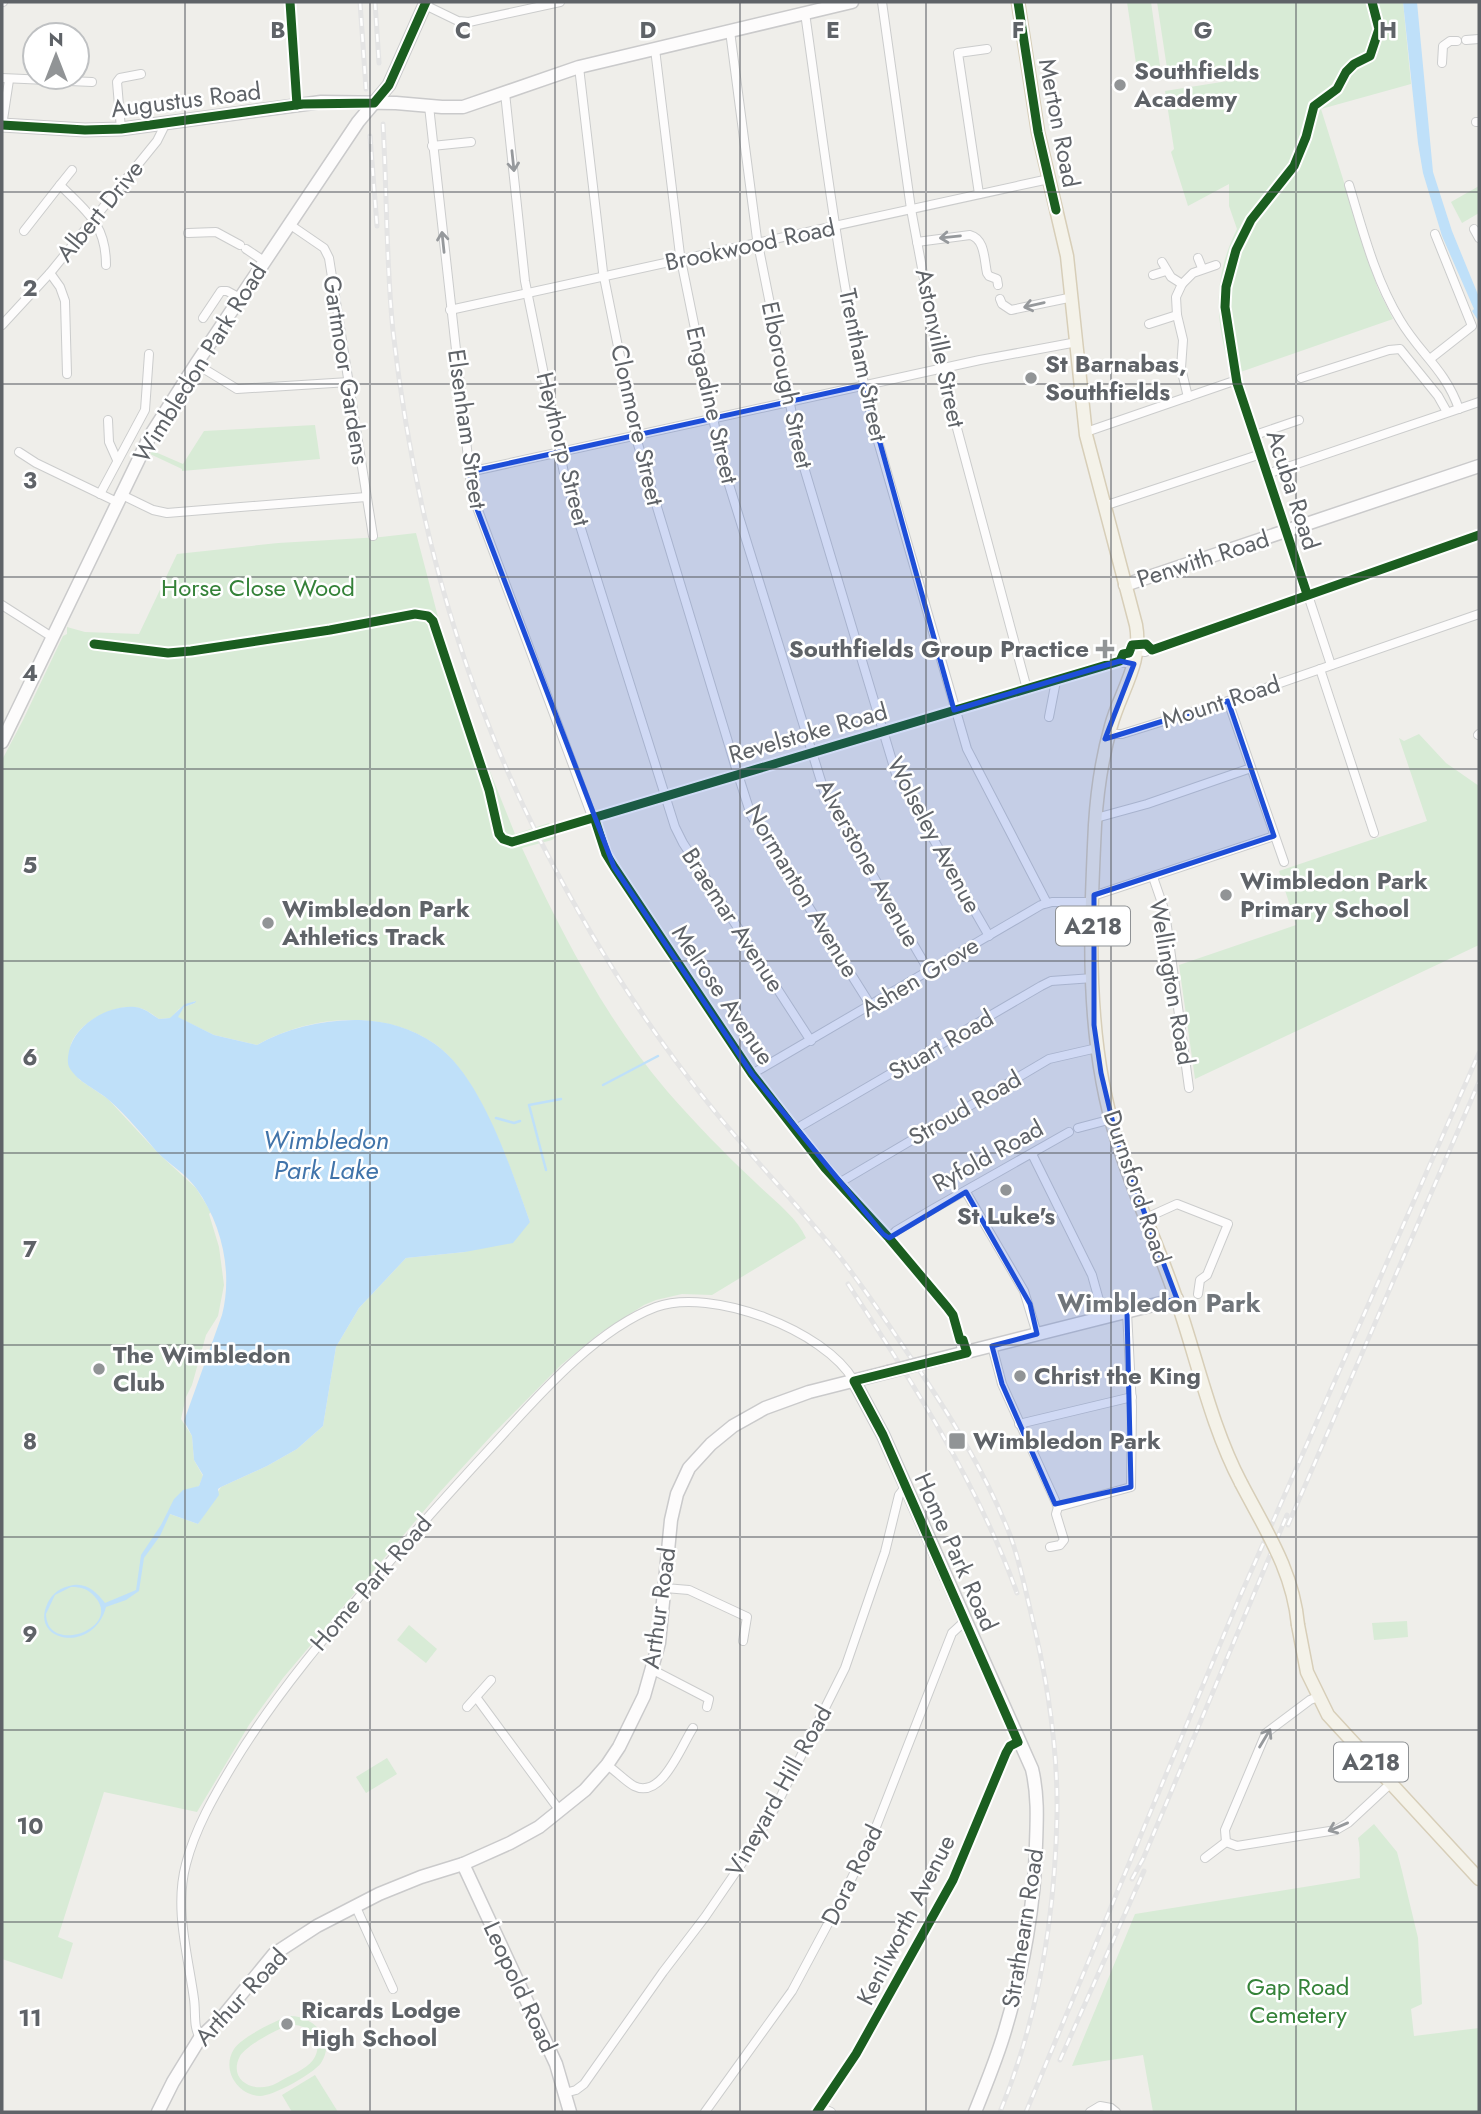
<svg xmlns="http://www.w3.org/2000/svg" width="1481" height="2114" font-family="Jost,sans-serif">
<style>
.green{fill:#d8ebd6;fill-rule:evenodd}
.water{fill:#bfe0f9;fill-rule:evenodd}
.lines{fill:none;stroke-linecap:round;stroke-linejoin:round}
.stream{stroke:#bfe0f9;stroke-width:2.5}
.street-casing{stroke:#cbcccc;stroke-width:10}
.secondary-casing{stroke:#cacacb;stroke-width:15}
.primary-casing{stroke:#d7ceb8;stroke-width:15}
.street{stroke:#fdfcfc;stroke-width:8}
.secondary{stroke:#fdfcfc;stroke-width:12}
.primary{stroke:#f4f2e9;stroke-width:12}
.rail-casing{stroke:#e4e4e4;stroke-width:5}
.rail{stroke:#fff;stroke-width:2.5;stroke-dasharray:8;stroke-linecap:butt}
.secondary-bridge-casing{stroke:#cacacb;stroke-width:15;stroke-linecap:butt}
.primary-bridge-casing{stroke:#d7ceb8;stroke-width:15;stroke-linecap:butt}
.secondary-bridge{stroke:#fdfcfc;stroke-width:12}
.primary-bridge{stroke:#f4f2e9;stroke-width:12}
.cycleway-casing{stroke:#fff;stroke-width:13}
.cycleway{stroke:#1b5e20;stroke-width:9}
.oneway{stroke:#96999c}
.marked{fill:#1d4ed8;fill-opacity:0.2;stroke:#1d4ed8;stroke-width:5;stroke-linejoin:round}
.grid{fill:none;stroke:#5f6368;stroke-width:2;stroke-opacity:0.55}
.poi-dot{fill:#919496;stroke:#fff;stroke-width:2.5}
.labels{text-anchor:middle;stroke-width:5;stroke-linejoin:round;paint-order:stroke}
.shield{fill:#fff;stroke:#8f9295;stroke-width:2}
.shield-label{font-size:23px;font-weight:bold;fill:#5f6368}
.poi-label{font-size:24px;font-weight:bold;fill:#5f6368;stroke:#fff;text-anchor:start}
.street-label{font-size:24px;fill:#5f6368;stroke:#fff}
.park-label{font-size:24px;fill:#348238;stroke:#fff}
.water-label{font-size:26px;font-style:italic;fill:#4174aa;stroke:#fff}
.neighbourhood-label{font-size:26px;font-weight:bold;fill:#70757a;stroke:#fff}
.grid-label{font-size:23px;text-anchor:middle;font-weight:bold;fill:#5f6368;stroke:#fff;stroke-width:5;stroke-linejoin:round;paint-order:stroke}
</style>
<rect width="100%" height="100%" fill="#efeeea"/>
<g class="green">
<polygon points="1127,2 1151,2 1161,73 1138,77"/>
<path d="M1157 2H1403L1411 84 1321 109 1370 265 1378 289 1393 319 1232 375C1215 324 1212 279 1237 229L1229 206V184L1188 206 1171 152 1174 149 1165 91 1234 80 1233 66 1168 75Z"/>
<polygon points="1479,186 1479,213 1462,223 1451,202"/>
<polygon points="315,425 320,459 182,471 182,469 150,454 153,451 183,464 204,431"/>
<path d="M416 533 442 632 477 739 515 834 549 823 556 837 552 840 522 848C561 932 606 1020 667 1091 695 1123 725 1154 756 1183 772 1199 797 1217 806 1238L712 1295 682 1294 656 1300 644 1305 600 1333 561 1365 492 1435 439 1493 283 1678 249 1725 197 1812 104 1792 58 1937 73 1943 62 1979 2 1959V760L23 720 63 636 67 634V627L85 632 139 634 177 554 278 543 381 537ZM195 1001V1003L184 1007 177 1017 214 1035 257 1045C285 1029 321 1019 354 1020 384 1021 410 1027 435 1044 481 1077 511 1170 530 1222L465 1252 406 1258 359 1308 336 1347 323 1426 297 1449 267 1466 221 1487 198 1524 167 1513 192 1489 199 1486 203 1476 194 1460 192 1436 181 1419 186 1397 192 1385 206 1335 218 1316 224 1285 219 1247 209 1214 211 1212 196 1188 159 1154 108 1099 80 1080 69 1066C70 1059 69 1051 71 1044 79 1022 116 1002 140 1008 147 1010 153 1015 159 1019L171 1018 179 1009Z"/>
<polygon points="1419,734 1446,763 1479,786 1479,945 1195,1079 1179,965 1296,925 1279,871 1427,821 1399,738 1404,741"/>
<polygon points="1407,1621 1408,1637 1374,1640 1372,1623"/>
<polygon points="409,1625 437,1649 426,1663 397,1640"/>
<polygon points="387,1758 397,1774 366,1793 356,1777"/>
<path d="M1374 1824 1397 1852 1402 1871 1418 1938 1422 2004 1411 2009 1414 2036 1479 2028V2112H1153L1143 2055 1072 2066 1135 1914 1360 1878C1359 1865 1361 1851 1358 1838Z"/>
<path d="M290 2016C313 2016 337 2039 321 2063 313 2074 273 2096 260 2096 237 2095 221 2069 234 2049 242 2037 276 2020 290 2016ZM290 2025C308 2023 326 2042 313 2060 306 2070 288 2076 277 2083 255 2095 227 2081 240 2056 247 2045 277 2029 290 2025Z"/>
<polygon points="315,2075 338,2112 292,2112 282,2095"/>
</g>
<g class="water">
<polygon points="1403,2 1417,2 1433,172 1452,231 1479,297 1479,322 1472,311 1474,309 1442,236 1423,173 1418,143"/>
<path d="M196 1001 195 1003 184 1007 178 1017 214 1035 257 1045C287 1028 324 1019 360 1020 387 1021 412 1028 435 1044 482 1077 511 1169 530 1222L513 1243 465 1252 406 1258 359 1308 336 1347 323 1426 297 1449 267 1466 221 1487 218 1489 219 1495 198 1524 170 1514 160 1536 144 1558 139 1591 126 1600 106 1607C94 1653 33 1643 46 1607 50 1596 57 1589 69 1586 85 1581 96 1591 105 1603L136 1590 141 1555 161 1525 174 1499 183 1490 199 1486 203 1475 194 1460 192 1436 184 1421 222 1315C233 1272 222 1224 196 1188 186 1174 169 1164 157 1152 142 1134 127 1116 110 1101 97 1089 78 1083 69 1067 67 1061 68 1057 69 1051 75 1024 108 1005 135 1007 145 1008 151 1014 159 1019L170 1018 185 1004ZM71 1587C82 1587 88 1589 95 1597 123 1628 47 1656 46 1614L55 1595Z"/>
</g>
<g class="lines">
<g class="stream">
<polyline points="603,1085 658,1056"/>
<polyline points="496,1118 514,1123 520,1121"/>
<polyline points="546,1170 529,1105 561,1099"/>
</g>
<defs>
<g id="street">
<polyline points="2,2 3,2"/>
<polyline points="290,2 297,105"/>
<polyline points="882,2 911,209 940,365 1027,689"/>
<polyline points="425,5 458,21 469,22 560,2"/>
<path d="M805 13C825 153 841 294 875 431L967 749 1047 903"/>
<polyline points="730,31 757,239 800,454 896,774 989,936"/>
<polyline points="1466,40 1479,39"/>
<polyline points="655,49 680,255 722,462 825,794 929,971"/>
<polyline points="1442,63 1443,46 1450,41 1457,41"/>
<polyline points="579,67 603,272 637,441 735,765 751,815 871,1006"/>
<polyline points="2,78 92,82"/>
<polyline points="505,93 525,281 565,478 675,827 683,843 811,1041"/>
<polyline points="429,106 472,494 606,854 752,1074 825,1168 889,1238 953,1315 963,1354"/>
<polyline points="1476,122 1479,122"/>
<polyline points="2,126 9,80"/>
<polyline points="121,129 117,82 120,78 141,74"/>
<polyline points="432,146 471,142"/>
<polyline points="60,185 72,170"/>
<path d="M1349 185C1363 231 1375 279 1400 320 1420 354 1445 369 1459 409"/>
<polyline points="979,194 958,53 987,49"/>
<polyline points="289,224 324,248 329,258 373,536"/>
<polyline points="1474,229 1479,238"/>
<path d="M24 231 60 185C87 212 106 224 106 265"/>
<polyline points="188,233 216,232 240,245"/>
<path d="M917 242 970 235C985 239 984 259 987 273L989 276 997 279 998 285"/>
<polyline points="246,249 264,261"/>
<polyline points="1198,258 1202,268"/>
<polyline points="50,273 60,287 65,301 67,374"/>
<polyline points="1153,275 1166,271"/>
<polyline points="1182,284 1193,273 1216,265"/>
<polyline points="1000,299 1002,304 1011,310 1073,297"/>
<polyline points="450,310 1049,179"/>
<polyline points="1177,315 1183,340 1181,368 1188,397"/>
<polyline points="203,318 221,291 227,291 240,298"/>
<polyline points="1149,324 1177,315 1176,297 1182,284 1171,277 1162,262"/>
<polyline points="2,325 50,273 157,141 163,129 162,124"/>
<polyline points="1430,359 1472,326 1435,234"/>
<polyline points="196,364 237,389 349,382"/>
<polyline points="1301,378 1389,350 1400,349 1438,396 1447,412"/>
<polyline points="108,420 109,442 117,460"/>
<polyline points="1086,432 1231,382 1238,383 1331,665"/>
<polyline points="1255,435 1299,420"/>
<polyline points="19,452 36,463 117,502"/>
<polyline points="469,472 980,360 1077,342"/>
<polyline points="1267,474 1479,402"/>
<polyline points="100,494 145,410 149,354"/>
<polyline points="120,494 153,510 167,513 366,497"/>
<polyline points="1104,506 1261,454"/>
<polyline points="2,605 52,637"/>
<path d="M1137 651 1145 652C1257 614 1367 573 1479 535"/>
<polyline points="1320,669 1374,833"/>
<polyline points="1228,701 1284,862"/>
<polyline points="1049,717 1056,681"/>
<polyline points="1109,734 1122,734 1228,701 1479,614"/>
<polyline points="1478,735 1479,734"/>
<polyline points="1096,818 1147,804 1251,768"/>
<polyline points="507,840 512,842 1118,662 1134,664"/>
<polyline points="1153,877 1165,912 1189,1088"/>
<polyline points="1093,896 1274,836"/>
<polyline points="752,1074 1041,905 1052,902 1093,902"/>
<polyline points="1078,1128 1112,1119"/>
<polyline points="794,1130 1041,986 1051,981 1093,978"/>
<polyline points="1032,1154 1092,1275 1104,1318"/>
<polyline points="839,1183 1049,1059 1097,1048"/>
<polyline points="966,1192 1024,1291 1037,1334"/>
<polyline points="1146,1218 1177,1204 1228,1224 1207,1275 1200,1280 1198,1294"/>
<polyline points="889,1238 896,1231 933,1209 1069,1132"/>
<polyline points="992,1346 1002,1384 1058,1507 1131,1487 1132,1407 1127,1312"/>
<polyline points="1019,1424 1132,1397"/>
<polyline points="1050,1547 1060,1545 1064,1540 1056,1514 1058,1507"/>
<polyline points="665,1588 689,1590 747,1617 743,1641"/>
<polyline points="653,1670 709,1699 707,1707"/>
<polyline points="476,1697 560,1811"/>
<polyline points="1318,1697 1310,1700 1266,1733 1225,1830 1226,1842 1237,1846 1336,1830 1348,1823 1390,1784"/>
<polyline points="467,1707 491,1680"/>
<path d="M607 1765C616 1771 625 1781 634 1786 662 1800 681 1746 693 1728"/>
<polyline points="1205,1858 1226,1842"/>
<polyline points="355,1905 393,1989"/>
<path d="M200 2038C193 2026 196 2013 194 1999 188 1955 174 1908 186 1864 195 1829 214 1796 232 1766 284 1680 350 1608 415 1532 445 1497 476 1464 507 1430 546 1387 600 1328 656 1307 711 1287 825 1330 854 1381"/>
<polyline points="565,2093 576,2090 584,2084 663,1972 705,1917 742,1863 776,1806 845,1668 885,1552 899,1495 906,1486"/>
<polyline points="820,2107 831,2112"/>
<polyline points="705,2112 792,1991 846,1890 874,1832 952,1633 965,1621"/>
<polyline points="817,2112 856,2054 953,1880 1006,1753 1010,1746 1018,1742"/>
<polyline points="1090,2112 1100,2106 1111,2108 1116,2112"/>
</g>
<g id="secondary">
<polyline points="2,125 85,130 121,129 321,102 396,103 442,107 463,107 579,67 852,2"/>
<polyline points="1125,585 1479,466"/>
<polyline points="2,742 150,436 196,364 358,122 389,85 426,2"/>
<polyline points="919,1364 1177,1299"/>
<path d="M854 1381 883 1435 1032 1769C1038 1794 1037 1818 1036 1844 1035 1903 1023 1970 1006 2027 998 2056 986 2084 975 2112"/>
<polyline points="463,1864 556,2064 570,2112"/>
<polyline points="158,2112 173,2082 200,2038 224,2015 274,1954 317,1926 379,1894 421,1877 463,1864 510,1843 539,1827 585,1790 607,1765 619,1747 644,1696 659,1643 671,1520 677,1494 689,1468 711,1444 733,1426 765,1408 809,1392 888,1372"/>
</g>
<g id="primary">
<path d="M1018 2 1038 132 1067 256 1086 435 1136 625C1143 663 1120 692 1111 726 1102 758 1097 792 1095 825 1090 929 1085 1040 1117 1140 1134 1196 1160 1249 1178 1304 1198 1363 1212 1428 1241 1483"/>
<polyline points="1298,1625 1307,1672 1328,1715 1479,1879"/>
</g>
</defs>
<use href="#street" class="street-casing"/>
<use href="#secondary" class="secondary-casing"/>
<use href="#primary" class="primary-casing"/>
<use href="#street" class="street"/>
<use href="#secondary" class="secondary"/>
<use href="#primary" class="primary"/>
<defs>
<g id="rail">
<polyline points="360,2 366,89"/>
<polyline points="375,2 379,63"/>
<path d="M383 124C387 193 386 262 393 331 413 507 460 683 541 842 589 936 645 1025 712 1108 753 1159 799 1206 840 1257 864 1288 887 1322 909 1355 948 1412 985 1471 1010 1535 1019 1559 1024 1584 1030 1609 1047 1677 1058 1744 1057 1814 1055 1916 1039 2017 1000 2112"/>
<polyline points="370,136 377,226"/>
<path d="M848 1284C913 1383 977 1482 1017 1593"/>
<polyline points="1288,1525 1479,1082"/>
<polyline points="1132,1879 1143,1859 1287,1515"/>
<polyline points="1060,2060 1144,1871"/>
<polyline points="1026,2112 1238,1601 1479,1053"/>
</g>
</defs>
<use href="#rail" class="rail-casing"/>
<use href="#rail" class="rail"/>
<defs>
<polyline id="secondary-bridge" points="888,1372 919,1364"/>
<path id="primary-bridge" d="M1241 1483C1266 1531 1293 1571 1298 1625"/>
</defs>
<use href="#secondary-bridge" class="secondary-bridge-casing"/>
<use href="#primary-bridge" class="primary-bridge-casing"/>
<use href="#secondary-bridge" class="secondary-bridge"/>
<use href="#primary-bridge" class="primary-bridge"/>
<defs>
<g id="cycleway">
<polyline points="290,2 297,105"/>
<polyline points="1018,2 1038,132 1056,210"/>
<polyline points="2,125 85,130 121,129 303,104 374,103 389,85 426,2"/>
<polyline points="1307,594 1237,383 1225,307 1226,287 1236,250 1251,220 1294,166 1306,137 1314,106 1337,89 1346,72 1354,64 1370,56 1379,29 1372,2"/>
<polyline points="94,644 168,653 191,651 330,630 415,614 428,616 433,621 489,790 499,834 503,839 512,842 1120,661 1123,654 1129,653 1132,645 1146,644 1152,650 1479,535"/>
<polyline points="594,817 606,854 614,867 752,1074 825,1168 889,1238 947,1307 953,1315 960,1340 963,1340 967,1353 854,1381 883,1435 1018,1742 1010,1746 1006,1753 953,1880 856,2054 817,2112"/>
</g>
</defs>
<use href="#cycleway" class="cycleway-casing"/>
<use href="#cycleway" class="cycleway"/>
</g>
<defs><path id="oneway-shaft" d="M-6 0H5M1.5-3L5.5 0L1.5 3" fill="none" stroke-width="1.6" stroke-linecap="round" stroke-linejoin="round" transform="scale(1.75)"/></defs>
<g class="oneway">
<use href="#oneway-shaft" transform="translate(513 161) rotate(84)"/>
<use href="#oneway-shaft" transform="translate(950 237) rotate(174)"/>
<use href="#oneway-shaft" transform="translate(443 242) rotate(-96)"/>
<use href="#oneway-shaft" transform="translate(1034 305) rotate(167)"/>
<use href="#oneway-shaft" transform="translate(1265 1738) rotate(-59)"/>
<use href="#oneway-shaft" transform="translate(1338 1827) rotate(157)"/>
</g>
<path class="marked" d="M864 385 954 710 1120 661 1134 664 1105 739 1228 701 1274 836 1094 895V1025L1101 1073 1117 1140 1177 1299 1127 1312 1131 1487 1055 1504 1002 1384 992 1346 1037 1334 1030 1304 966 1192 889 1238 883 1234 752 1074 614 867 477 509 469 472Z"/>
<path class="grid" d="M185 2V2112M370 2V2112M555 2V2112M740 2V2112M926 2V2112M1111 2V2112M1296 2V2112M2 192H1479M2 384H1479M2 577H1479M2 769H1479M2 961H1479M2 1153H1479M2 1345H1479M2 1537H1479M2 1730H1479M2 1922H1479"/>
<g class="poi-dot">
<circle cx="1120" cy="85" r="7"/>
<circle cx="1031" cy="378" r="7"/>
<path d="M1101.5 638.5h7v7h7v7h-7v7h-7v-7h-7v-7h7z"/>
<circle cx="1226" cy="895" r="7"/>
<circle cx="268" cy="923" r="7"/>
<circle cx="1006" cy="1190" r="7"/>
<circle cx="99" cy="1369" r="7"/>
<circle cx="1020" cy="1376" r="7"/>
<rect x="948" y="1432" width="18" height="18" rx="3.5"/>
<circle cx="287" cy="2024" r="7"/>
</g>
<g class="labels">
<g class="shield">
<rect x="1056" y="906.5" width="74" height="39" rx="5"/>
<rect x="1334" y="1742.5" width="74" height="39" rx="5"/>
</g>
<g class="shield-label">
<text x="1093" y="934">A218</text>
<text x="1371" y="1770">A218</text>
</g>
<g class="poi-label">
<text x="1134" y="79">Southfields<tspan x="1134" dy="28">Academy</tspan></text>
<text x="1045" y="372">St Barnabas,<tspan x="1045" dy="28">Southfields</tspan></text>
<text x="1089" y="657" text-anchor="end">Southfields Group Practice</text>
<text x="1240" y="889">Wimbledon Park<tspan x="1240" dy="28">Primary School</tspan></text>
<text x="282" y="917">Wimbledon Park<tspan x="282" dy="28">Athletics Track</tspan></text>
<text x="1006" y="1224" text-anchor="middle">St Luke's</text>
<text x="113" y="1363">The Wimbledon<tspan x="113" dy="28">Club</tspan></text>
<text x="1034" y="1384">Christ the King</text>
<text x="973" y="1449">Wimbledon Park</text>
<text x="301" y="2018">Ricards Lodge<tspan x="301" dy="28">High School</tspan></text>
</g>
<g class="street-label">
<text transform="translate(186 100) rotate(-7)" y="8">Augustus Road</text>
<text transform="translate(1059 123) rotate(79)" y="8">Merton Road</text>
<text transform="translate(100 211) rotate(-51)" y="8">Albert Drive</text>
<text transform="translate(750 245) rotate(-12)" y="8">Brookwood Road</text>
<text transform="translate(940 348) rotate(78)" y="8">Astonville Street</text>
<text transform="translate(200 363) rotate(-58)" y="8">Wimbledon Park Road</text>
<text transform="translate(863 365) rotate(78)" y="8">Trentham Street</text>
<text transform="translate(346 370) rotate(81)" y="8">Gartmoor Gardens</text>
<text transform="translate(787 385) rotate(78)" y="8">Elborough Street</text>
<text transform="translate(712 405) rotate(77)" y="8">Engadine Street</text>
<text transform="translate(637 425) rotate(77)" y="8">Clonmore Street</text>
<text transform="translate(467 429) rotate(82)" y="8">Elsenham Street</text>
<text transform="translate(563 449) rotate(76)" y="8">Heythorp Street</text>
<text transform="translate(1293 490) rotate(72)" y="8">Acuba Road</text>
<text transform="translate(1203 559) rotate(-18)" y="8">Penwith Road</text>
<text transform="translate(1221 702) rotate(-18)" y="8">Mount Road</text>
<text transform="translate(808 733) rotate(-16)" y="8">Revelstoke Road</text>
<text transform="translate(934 835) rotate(62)" y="8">Wolseley Avenue</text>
<text transform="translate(868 863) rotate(61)" y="8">Alverstone Avenue</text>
<text transform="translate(802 891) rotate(59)" y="8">Normanton Avenue</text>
<text transform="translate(733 920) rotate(57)" y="8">Braemar Avenue</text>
<text transform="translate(920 977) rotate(-31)" y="8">Ashen Grove</text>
<text transform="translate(1172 982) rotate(80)" y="8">Wellington Road</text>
<text transform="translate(723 995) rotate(56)" y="8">Melrose Avenue</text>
<text transform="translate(941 1045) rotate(-30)" y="8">Stuart Road</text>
<text transform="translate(965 1108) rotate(-30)" y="8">Stroud Road</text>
<text transform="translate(988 1156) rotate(-29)" y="8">Ryfold Road</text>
<text transform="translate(1137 1187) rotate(71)" y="8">Durnsford Road</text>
<text transform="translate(956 1552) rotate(66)" y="8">Home Park Road</text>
<text transform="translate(371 1583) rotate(-49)" y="8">Home Park Road</text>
<text transform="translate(659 1608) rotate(-82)" y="8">Arthur Road</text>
<text transform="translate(779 1791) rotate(-61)" y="8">Vineyard Hill Road</text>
<text transform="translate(852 1875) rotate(-64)" y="8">Dora Road</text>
<text transform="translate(906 1920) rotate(-63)" y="8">Kenilworth Avenue</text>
<text transform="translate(1023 1928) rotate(-81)" y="8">Strathearn Road</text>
<text transform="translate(520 1987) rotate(65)" y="8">Leopold Road</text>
<text transform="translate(241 1997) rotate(-47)" y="8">Arthur Road</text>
</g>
<g class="park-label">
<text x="258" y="596">Horse Close Wood</text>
<text x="1298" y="1995">Gap Road<tspan x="1298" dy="28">Cemetery</tspan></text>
</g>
<g class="water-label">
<text x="326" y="1149">Wimbledon<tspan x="326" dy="30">Park Lake</tspan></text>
</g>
<g class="neighbourhood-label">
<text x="1159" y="1312">Wimbledon Park</text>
</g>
</g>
<g class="grid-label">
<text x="278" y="38">B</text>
<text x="463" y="38">C</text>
<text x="648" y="38">D</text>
<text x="833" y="38">E</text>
<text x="1018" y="38">F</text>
<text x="1203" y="38">G</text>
<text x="1388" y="38">H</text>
<text x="30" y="296">2</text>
<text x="30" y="488">3</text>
<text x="30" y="681">4</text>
<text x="30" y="873">5</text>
<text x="30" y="1065">6</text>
<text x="30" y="1257">7</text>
<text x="30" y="1449">8</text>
<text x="30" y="1642">9</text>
<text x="30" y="1834">10</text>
<text x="30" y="2026">11</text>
</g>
<rect width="1481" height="2114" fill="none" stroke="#5f6368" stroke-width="7"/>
<g transform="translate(56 56)"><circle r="33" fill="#ffffff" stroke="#bfc1c3" stroke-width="2"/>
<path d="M0-5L12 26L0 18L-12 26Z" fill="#919496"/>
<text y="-10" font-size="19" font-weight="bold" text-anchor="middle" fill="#5f6368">N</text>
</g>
</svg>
